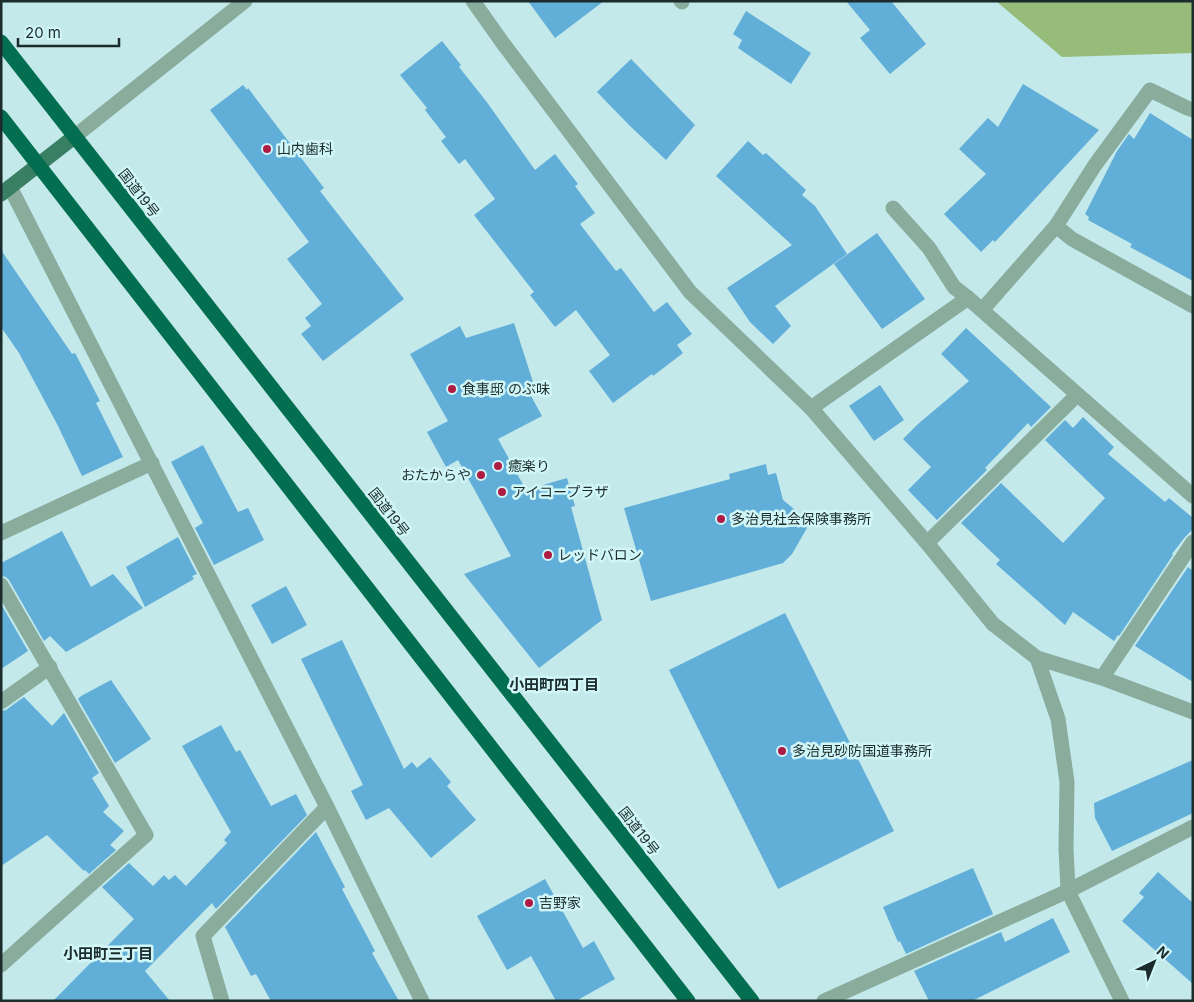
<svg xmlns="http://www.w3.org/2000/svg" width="1194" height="1002" font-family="Inter,'Noto Sans JP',sans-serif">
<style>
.forest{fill:#97bb79}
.building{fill:#61aed8}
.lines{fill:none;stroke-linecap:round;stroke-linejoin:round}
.minor{stroke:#89ac9d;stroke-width:15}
.major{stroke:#387f64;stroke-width:15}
.highway{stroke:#046f50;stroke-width:15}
.poi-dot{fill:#ae1b45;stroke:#d0f6f8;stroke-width:2}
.labels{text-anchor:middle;stroke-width:5;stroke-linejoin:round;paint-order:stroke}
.poi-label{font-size:14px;fill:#1c2b2c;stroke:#d0f6f8;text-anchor:start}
.street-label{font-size:14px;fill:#1c2b2c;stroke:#d0f6f8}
.neighbourhood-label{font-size:15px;font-weight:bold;fill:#1c2b2c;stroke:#d0f6f8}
</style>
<rect width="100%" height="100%" fill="#c3e9eb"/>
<polygon class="forest" points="996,1 1193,1 1193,53 1062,57"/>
<g class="building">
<polygon points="528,1 604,1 555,38"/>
<polygon points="846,1 891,1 926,44 890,74 860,38 870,30"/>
<polygon points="746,11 811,53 791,84 738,48 742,40 733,34"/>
<polygon points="442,41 461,65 459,67 486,101 535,170 555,154 578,184 575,186 595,213 580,224 616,271 621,268 654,312 667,302 692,334 677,345 683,353 653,376 652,374 613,403 589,371 610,355 576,310 555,327 530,295 534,292 474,215 495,199 465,159 459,164 441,141 446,137 425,110 427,108 400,75"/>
<polygon points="631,59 695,125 666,160 629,125 597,92"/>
<polygon points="1023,84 1099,130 995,242 993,240 981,252 944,214 986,174 959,149 988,118 998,127"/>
<polygon points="243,85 247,90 248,88 324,188 320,191 404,299 323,361 301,334 311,326 305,318 322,304 287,259 309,242 210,110"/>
<polygon points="1150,113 1193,140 1193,281 1130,247 1132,244 1088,220 1089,217 1085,214 1117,151 1129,134 1134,139"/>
<polygon points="748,141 763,155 766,153 806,190 802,195 815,206 847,254 775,306 791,326 773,344 750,322 727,288 792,245 716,176"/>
<polygon points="877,233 925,299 882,329 834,264"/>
<polygon points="1,250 72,354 75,353 100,401 96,403 123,457 82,476 57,424 19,353 1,327"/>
<polygon points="514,323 533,382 525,385 542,416 498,439 526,490 567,478 575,506 571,507 602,620 539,668 464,574 511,556 458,460 446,467 427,432 448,421 410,354 460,326 466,338"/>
<polygon points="966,328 1051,407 1031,427 1028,423 985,468 987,470 937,520 908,490 931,467 903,439 918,424 969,381 941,354"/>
<polygon points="880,385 904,420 874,441 849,406"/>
<polygon points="1083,417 1114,447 1108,454 1165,502 1169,498 1193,518 1193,529 1185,537 1172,554 1173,555 1119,636 1118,635 1114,641 1073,612 1065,625 996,564 1000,560 961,523 1001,483 1063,543 1105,498 1045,440 1065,420 1073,428"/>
<polygon points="203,445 238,512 248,508 264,540 214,565 195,528 203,523 171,462"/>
<polygon points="766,464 768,475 776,473 783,500 794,509 807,528 792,554 783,563 651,601 624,508 730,479 729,474"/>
<polygon points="62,531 91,587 113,574 143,608 66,652 50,636 44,641 9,580 6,577 1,576 1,563"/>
<polygon points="178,537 197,574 192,576 194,579 145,607 126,567"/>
<polygon points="1188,567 1193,571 1193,682 1135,646"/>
<polygon points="286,586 307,625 272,644 251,605"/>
<polygon points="1,604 28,651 1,669"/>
<polygon points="785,613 894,831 778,889 669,670"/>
<polygon points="342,640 404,769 412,762 417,768 430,757 451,782 447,786 476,820 431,858 389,808 366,820 351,791 363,785 301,659"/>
<polygon points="111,680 151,739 115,763 78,699 81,696"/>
<polygon points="24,697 52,726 64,713 99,773 92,778 109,806 103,812 124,831 110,845 116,850 89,874 85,870 84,871 47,835 1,866 1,711 6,710"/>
<polygon points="221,725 236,752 240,750 271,806 296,794 307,815 216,909 212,903 145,971 170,1001 53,1001 134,919 102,887 129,863 153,886 164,875 169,880 175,875 186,886 227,843 224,840 231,832 182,746"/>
<polygon points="1193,760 1193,813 1112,851 1095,818 1094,803"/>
<polygon points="316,832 345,887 342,889 375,951 372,953 399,1001 271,1001 256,974 251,976 225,927"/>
<polygon points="973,868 993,914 906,954 900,941 898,942 883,907"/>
<polygon points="1158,872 1193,903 1193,984 1122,921 1144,897 1139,893"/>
<polygon points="545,879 583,948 594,941 615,979 576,1001 556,1001 531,956 507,970 477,916"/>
<polygon points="1053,918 1070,952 972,1001 929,1001 914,971 1001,932 1005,942"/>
</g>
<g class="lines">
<g class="minor">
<polyline points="473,1 502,42 690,292 811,408 927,543 993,624 1037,658 1102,678 1193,712"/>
<polyline points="681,1 682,2"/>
<polyline points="74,137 245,1"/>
<polyline points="10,187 327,807 422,1001"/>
<polyline points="893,208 929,248 954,287 968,298 1193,496"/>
<polyline points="1056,226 1072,239 1193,306"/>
<polyline points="982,310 1056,226 1095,165 1150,90 1187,108 1193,110"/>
<polyline points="811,408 968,298"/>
<polyline points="1,533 152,463"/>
<polyline points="927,543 1077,395"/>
<polyline points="1,585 146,835 1,965"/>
<polyline points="1037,658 1058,719 1067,782 1066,848 1068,891 1122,1001"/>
<polyline points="1102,678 1193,542"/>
<polyline points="1,702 50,667"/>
<polyline points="222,1001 203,936 327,807"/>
<polyline points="824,1001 1068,891 1193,827"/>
</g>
<polyline class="major" points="1,194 74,137"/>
<g class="highway">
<polyline points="1,42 752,1001"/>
<polyline points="1,117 688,1001"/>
</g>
</g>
<g class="poi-dot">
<circle cx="267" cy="149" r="5"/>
<circle cx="452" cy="389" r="5"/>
<circle cx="498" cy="466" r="5"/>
<circle cx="481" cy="475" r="5"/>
<circle cx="502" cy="492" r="5"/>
<circle cx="721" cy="519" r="5"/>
<circle cx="548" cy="555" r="5"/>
<circle cx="782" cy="751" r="5"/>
<circle cx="529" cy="903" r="5"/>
</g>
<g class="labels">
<g class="poi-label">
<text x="277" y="154">山内歯科</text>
<text x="462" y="394">食事邸 のぶ味</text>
<text x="508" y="471">癒楽り</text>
<text x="471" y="480" text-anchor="end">おたからや</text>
<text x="512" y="497">アイコープラザ</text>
<text x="731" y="524">多治見社会保険事務所</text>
<text x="558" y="560">レッドバロン</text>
<text x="792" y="756">多治見砂防国道事務所</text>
<text x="539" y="908">吉野家</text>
</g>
<g class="street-label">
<text transform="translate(139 193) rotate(52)" y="5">国道19号</text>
<text transform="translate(389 512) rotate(52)" y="5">国道19号</text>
<text transform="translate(639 831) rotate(52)" y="5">国道19号</text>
</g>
<g class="neighbourhood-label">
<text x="554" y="690">小田町四丁目</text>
<text x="108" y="959">小田町三丁目</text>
</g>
</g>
<rect width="1194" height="1002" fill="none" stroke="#1c2b2c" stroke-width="5"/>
<g transform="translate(1154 962) rotate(43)" stroke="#d0f6f8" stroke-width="4" paint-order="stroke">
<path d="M0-4L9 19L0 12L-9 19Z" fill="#1c2b2c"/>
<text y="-8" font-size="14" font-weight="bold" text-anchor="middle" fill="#1c2b2c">N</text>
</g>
<path d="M18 38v8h101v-8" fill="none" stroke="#1c2b2c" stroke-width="2.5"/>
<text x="25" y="38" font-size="15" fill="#1c2b2c" stroke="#d0f6f8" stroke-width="4" paint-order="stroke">20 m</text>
</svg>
